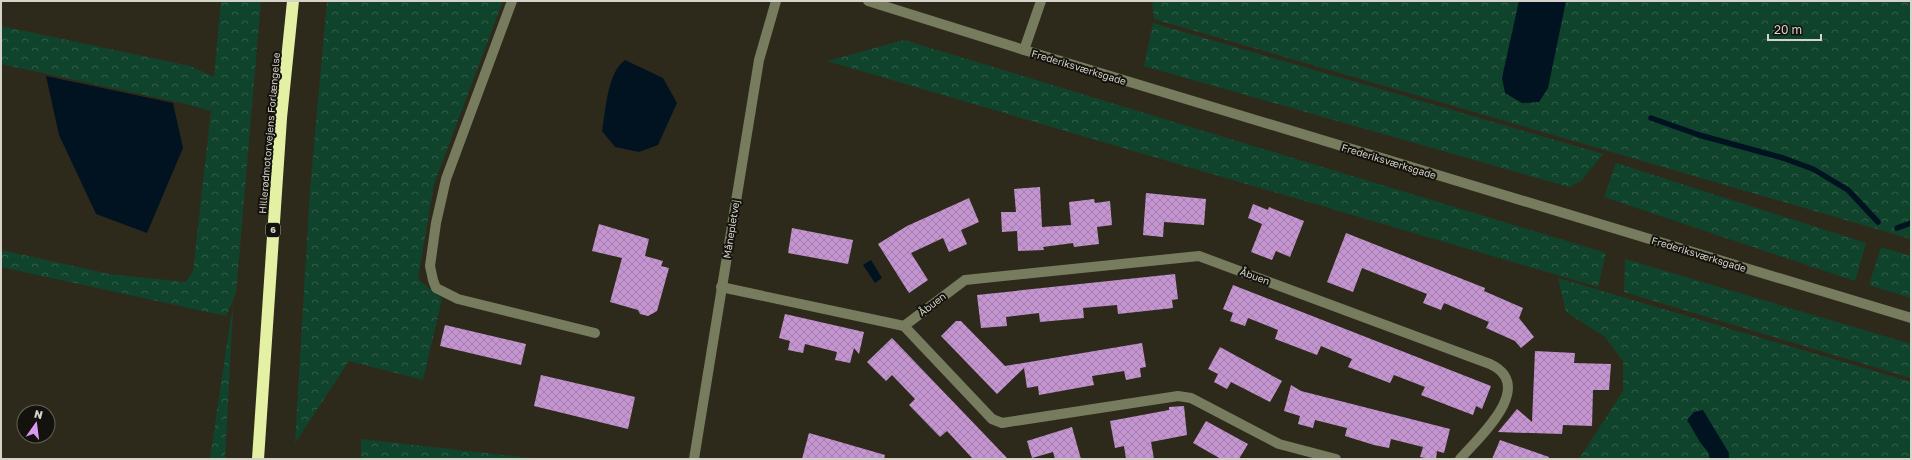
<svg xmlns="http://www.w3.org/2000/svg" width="1912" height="460" font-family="'Golos Text',sans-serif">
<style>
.forest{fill:url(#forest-crowns)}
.water{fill:#011321}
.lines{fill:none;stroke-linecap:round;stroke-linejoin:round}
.stream{stroke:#011321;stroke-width:5.5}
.building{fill:url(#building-cross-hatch)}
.minor{stroke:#777c5e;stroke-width:10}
.highway{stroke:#e4f1a4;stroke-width:12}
.labels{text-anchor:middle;stroke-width:4;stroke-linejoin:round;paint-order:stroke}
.shield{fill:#14120c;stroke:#9c9a91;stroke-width:1}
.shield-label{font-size:9px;font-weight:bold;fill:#d6d4ca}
.street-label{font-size:10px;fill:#d6d4ca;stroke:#14120c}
</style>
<defs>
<pattern id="forest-crowns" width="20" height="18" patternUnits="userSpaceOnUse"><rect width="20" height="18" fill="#10432b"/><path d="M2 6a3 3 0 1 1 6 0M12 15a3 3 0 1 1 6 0" fill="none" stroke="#325d48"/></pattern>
<pattern id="building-cross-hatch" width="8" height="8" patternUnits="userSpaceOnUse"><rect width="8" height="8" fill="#c494d0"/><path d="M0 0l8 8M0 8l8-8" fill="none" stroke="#a37fab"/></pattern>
</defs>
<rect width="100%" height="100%" fill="#2e2a1b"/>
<g class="forest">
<polygon points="221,1 261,1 236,293 226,316 1,267 1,250 109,274 186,282 193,271 211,111 186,104 1,64 1,26 190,66 214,77"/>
<polygon points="327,1 503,1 434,184 418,279 442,299 423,380 349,361 295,443 310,190"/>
<polygon points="1152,1 1911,1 1911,239 1154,19"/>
<polygon points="1153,23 1603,154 1581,181 1569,187 1144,66"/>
<polygon points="904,40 1606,253 1598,287 827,61"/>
<polygon points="1616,163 1866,243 1855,281 1604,197"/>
<polygon points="1881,247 1911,256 1911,298 1869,285"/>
<polygon points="1625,259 1911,344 1911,378 1624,292"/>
<polygon points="1558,278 1911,382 1911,459 1579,459 1623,391 1623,361 1605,337 1566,312"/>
<polygon points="233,307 225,459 210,459 230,323"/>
<polygon points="361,439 539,459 361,459"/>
</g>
<g class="water">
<polygon points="1519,1 1566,1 1548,88 1539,102 1522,103 1505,93 1502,78"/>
<path d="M625 60 663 78 677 103 658 145 639 152 615 147 602 131C606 110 607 73 625 60Z"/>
<polygon points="46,76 173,103 183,148 147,233 96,214 59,135"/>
<polygon points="871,260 882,278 875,283 863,265"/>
<polygon points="1703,410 1729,453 1729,459 1710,459 1708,452 1700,442 1687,420 1694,412"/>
</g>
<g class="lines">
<g class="stream">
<polyline points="1651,118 1699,135 1783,158 1813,169 1848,190 1878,222"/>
<polyline points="1897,228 1911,223"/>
</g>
</g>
<g class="building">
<polygon points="1040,187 1042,227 1071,225 1069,202 1094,199 1095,203 1110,201 1112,225 1097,227 1099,244 1074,247 1073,243 1043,247 1044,250 1018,251 1017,231 1002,232 1001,212 1016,212 1014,189"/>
<polygon points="1146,193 1206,199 1204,225 1164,222 1163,237 1143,235"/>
<polygon points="969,198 979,222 961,230 967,244 949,252 943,238 911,253 928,280 909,293 878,244 907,226"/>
<polygon points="1253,204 1268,210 1269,207 1304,221 1290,257 1276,251 1272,260 1251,252 1262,224 1248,218"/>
<polygon points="599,224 649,239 645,256 663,261 661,266 669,268 657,311 648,316 640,314 638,310 610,302 622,258 592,251"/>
<polygon points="792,228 853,240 848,264 788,253"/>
<polygon points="1346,233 1485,288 1484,291 1523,308 1519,318 1534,337 1521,348 1515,341 1486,328 1489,322 1444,303 1441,310 1423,303 1427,294 1362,268 1353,292 1327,282"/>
<polygon points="1175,274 1178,299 1172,300 1173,308 1118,314 1117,305 1083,308 1084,318 1040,322 1039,313 1006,317 1007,326 981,328 977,295"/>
<polygon points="1233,285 1491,386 1482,409 1476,406 1473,415 1421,395 1425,387 1394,375 1390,383 1348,367 1352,359 1321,346 1317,355 1275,339 1278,330 1248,318 1245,326 1230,321 1233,313 1223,309"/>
<polygon points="785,314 864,332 859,354 854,348 850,363 835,360 837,352 805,344 803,353 788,350 790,341 779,338"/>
<polygon points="956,321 961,321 1005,366 1142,343 1146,367 1140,368 1141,377 1126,380 1124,371 1092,376 1094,385 1039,395 1038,386 1027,388 1024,368 997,394 941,336"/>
<polygon points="445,325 526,344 521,365 440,346"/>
<polygon points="892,338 1008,459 973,459 947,431 940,437 909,405 915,399 892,375 886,381 867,362"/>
<polygon points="1220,347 1282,381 1270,402 1231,382 1227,389 1214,382 1218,374 1208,369"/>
<polygon points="1535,351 1575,353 1574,363 1611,364 1609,390 1593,390 1592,426 1563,425 1562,434 1498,432 1517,409 1532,422"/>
<polygon points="541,375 635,397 628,429 534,406"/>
<polygon points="1291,385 1301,391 1450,429 1444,453 1437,451 1436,459 1430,459 1420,457 1423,447 1391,439 1389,448 1374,445 1345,436 1347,428 1315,420 1313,428 1298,424 1300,416 1284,411"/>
<polygon points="1184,406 1187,435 1151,442 1154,459 1126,459 1124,446 1115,448 1110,421 1169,410 1169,407"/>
<polygon points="1206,421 1248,444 1239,459 1221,459 1193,443"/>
<polygon points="1072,427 1081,459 1055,459 1053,452 1032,458 1027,441"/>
<polygon points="809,433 885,455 884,459 802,459"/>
<polygon points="1500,440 1549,457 1548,459 1492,459"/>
</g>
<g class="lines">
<g class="minor">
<polyline points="512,1 446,179 436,223 430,266 433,280 436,288 458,299 595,333"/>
<polyline points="868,1 1024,50 1911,318"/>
<polyline points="1024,50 1041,1"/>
<polyline points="721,287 904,326 992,419 1002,423 1178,396 1191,398 1279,444 1336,459"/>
<path d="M904 326 965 280 1199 256 1490 364C1537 386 1479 437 1460 459"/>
<polyline points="694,459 759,60 776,1"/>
</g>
<polyline class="highway" points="258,459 281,118 293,1"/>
</g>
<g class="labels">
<rect class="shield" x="266" y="223" width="14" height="14" rx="3"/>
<g class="shield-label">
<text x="273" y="233">6</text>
</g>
<g class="street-label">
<text transform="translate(1079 67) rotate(17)" y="4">Frederiksværksgade</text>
<text transform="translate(269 133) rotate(-85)" y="4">Hillerødmotorvejens Forlængelse</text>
<text transform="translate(1389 161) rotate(17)" y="4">Frederiksværksgade</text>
<text transform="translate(731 229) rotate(-81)" y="4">Månepletvej</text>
<text transform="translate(1699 254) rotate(17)" y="4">Frederiksværksgade</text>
<text transform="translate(1255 276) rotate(20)" y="4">Åbuen</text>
<text transform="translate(932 304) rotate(-37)" y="4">Åbuen</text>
</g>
</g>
<rect width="1912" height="460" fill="none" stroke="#d6d4ca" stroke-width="4"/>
<g transform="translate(36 424) rotate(14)"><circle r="19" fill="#14120c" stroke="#626058"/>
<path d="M0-3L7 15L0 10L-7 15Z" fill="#d99af7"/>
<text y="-6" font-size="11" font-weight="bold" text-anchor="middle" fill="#d6d4ca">N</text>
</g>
<path d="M1768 34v6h53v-6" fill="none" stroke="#d6d4ca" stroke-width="2"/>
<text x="1774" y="34" font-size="12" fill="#d6d4ca" stroke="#14120c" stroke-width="3" paint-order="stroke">20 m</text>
</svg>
